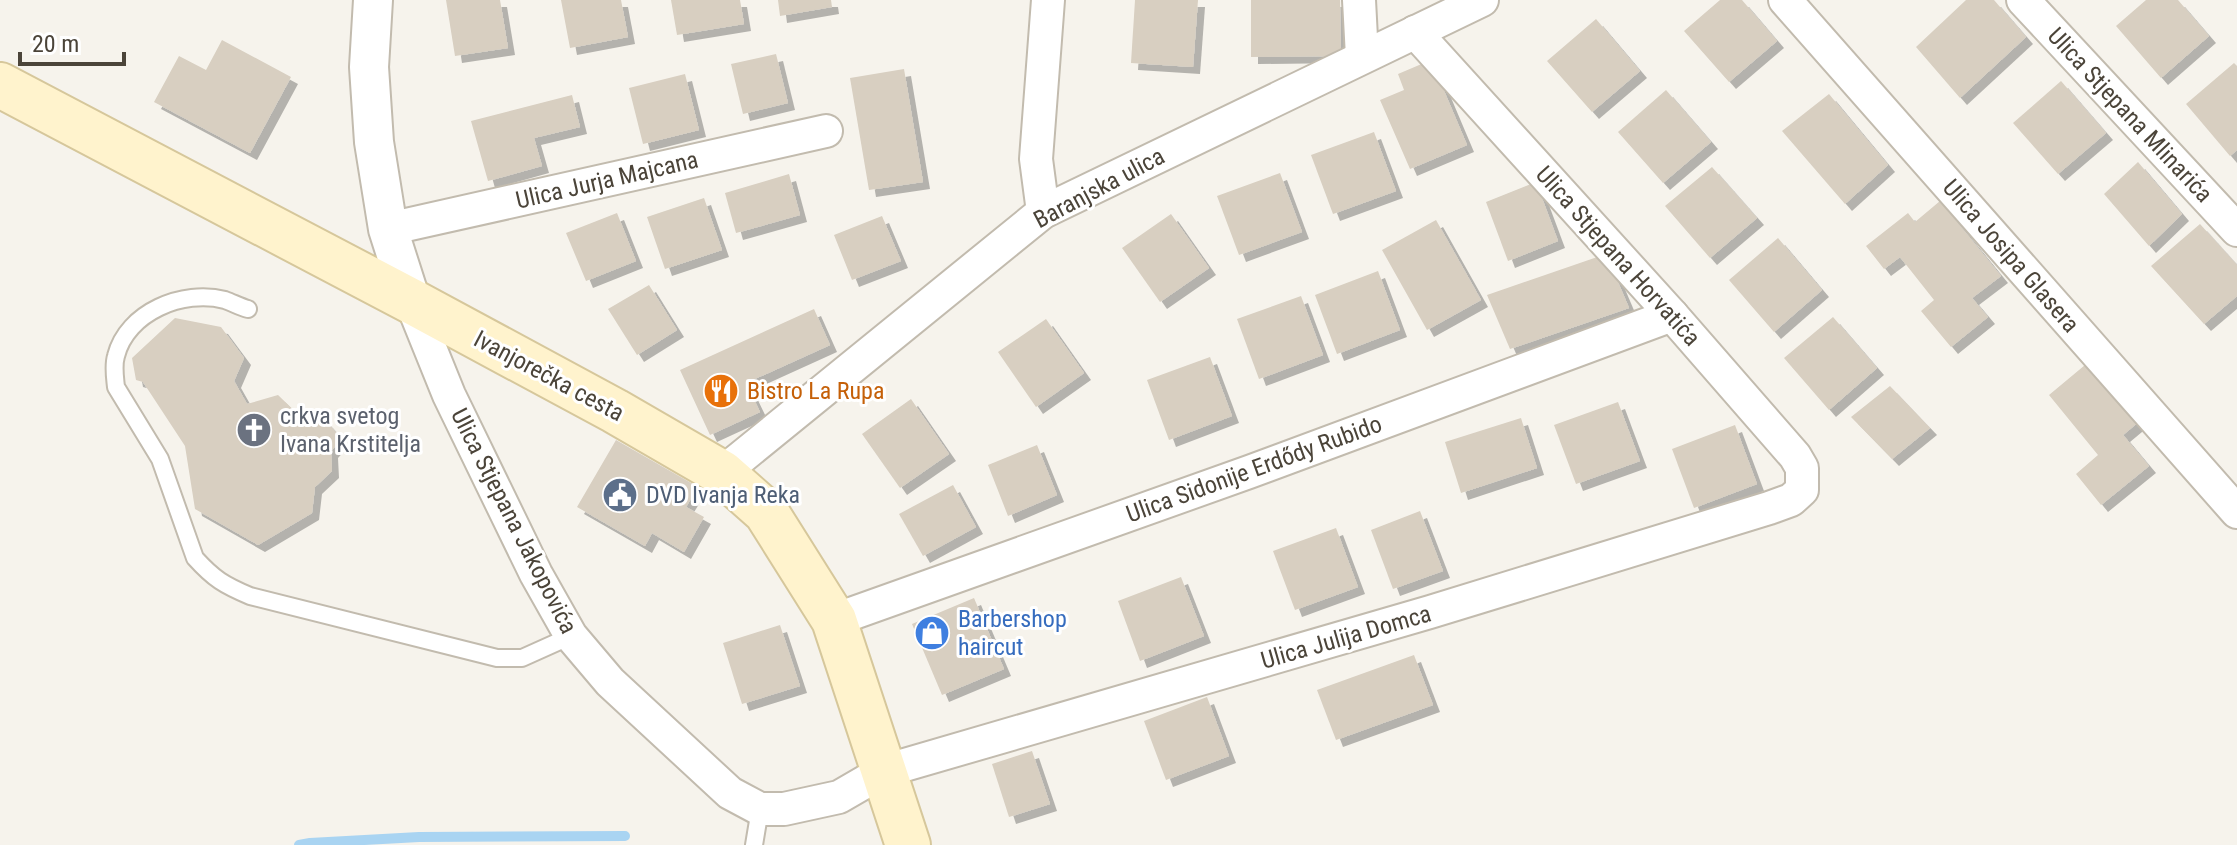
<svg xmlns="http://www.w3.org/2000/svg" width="2237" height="845" font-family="'Roboto Condensed',sans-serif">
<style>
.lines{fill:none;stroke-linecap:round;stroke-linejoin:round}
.stream{stroke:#a9d4f2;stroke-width:10}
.building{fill:#d8cfc1;filter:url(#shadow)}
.service-casing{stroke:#c2bbae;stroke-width:20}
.minor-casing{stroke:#c2bbae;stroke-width:36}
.tertiary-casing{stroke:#c2bbae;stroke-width:42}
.secondary-casing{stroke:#d6c79b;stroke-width:48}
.service{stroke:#fff;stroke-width:16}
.minor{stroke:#fff;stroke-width:32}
.tertiary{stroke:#fff;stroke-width:38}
.secondary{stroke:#fff3cd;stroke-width:44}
.labels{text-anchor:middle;stroke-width:6;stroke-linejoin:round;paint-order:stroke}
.street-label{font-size:24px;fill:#4b4439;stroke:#fff}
.food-label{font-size:24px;fill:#c56008;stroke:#fff;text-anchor:start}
.worship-label{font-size:24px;fill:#5b616d;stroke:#fff;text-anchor:start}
.service-label{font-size:24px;fill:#4e5e75;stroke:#fff;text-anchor:start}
.shop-label{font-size:24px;fill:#366cbe;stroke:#fff;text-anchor:start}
</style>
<defs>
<filter id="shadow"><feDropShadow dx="7" dy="7" stdDeviation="0" flood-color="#0004"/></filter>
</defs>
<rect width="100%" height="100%" fill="#f6f3ec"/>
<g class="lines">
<polyline class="stream" points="299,845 310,843 419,837 625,836"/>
</g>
<g class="building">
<polygon points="446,0 500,0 508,48 455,56"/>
<polygon points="561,0 621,0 628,37 570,48"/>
<polygon points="671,0 740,0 744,24 677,35"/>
<polygon points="778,0 831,0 832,7 780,16"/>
<polygon points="1135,0 1198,0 1193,67 1131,63"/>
<polygon points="1251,0 1340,0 1341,56 1251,57"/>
<polygon points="1720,0 1742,0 1777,41 1729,82 1684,31"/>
<polygon points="1966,0 1994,0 2026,37 1960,98 1916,47"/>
<polygon points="2146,0 2178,0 2209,36 2161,78 2116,26"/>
<polygon points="1596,19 1640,71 1592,112 1547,61"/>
<polygon points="222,40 291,77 250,153 154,102 179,56 206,70"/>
<polygon points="776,54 788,103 743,114 731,64"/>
<polygon points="1431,60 1467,145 1410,169 1380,100 1404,90 1398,74"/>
<polygon points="2234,63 2237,66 2237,150 2230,156 2186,104"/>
<polygon points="904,69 923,182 869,190 850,78"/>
<polygon points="685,74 699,130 643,144 629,88"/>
<polygon points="2061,81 2106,133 2058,174 2013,123"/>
<polygon points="1666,90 1711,142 1663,183 1618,132"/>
<polygon points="1829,94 1888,165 1845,204 1782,131"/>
<polygon points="572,95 580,127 534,138 542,166 488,181 471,121"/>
<polygon points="1374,132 1396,191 1333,214 1311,155"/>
<polygon points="2138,162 2182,214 2149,246 2104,194"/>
<polygon points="1712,167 1757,218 1710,258 1665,206"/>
<polygon points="1280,173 1302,232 1239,255 1217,196"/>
<polygon points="789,174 800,215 736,233 725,193"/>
<polygon points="1536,182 1558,241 1508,261 1486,202"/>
<polygon points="704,198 722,250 665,269 647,217"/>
<polygon points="1940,201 2001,276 1972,298 1988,317 1951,347 1921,311 1934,300 1900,257 1884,269 1866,246 1908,213 1915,222"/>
<polygon points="617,213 636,261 586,281 566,233"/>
<polygon points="1171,214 1209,268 1160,302 1122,248"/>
<polygon points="882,216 901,261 852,280 834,235"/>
<polygon points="1436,220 1481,300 1427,330 1382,250"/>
<polygon points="2200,224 2237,265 2237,296 2204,324 2151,266"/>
<polygon points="1778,238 1822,290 1774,332 1729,280"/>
<polygon points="1606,254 1629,308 1510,349 1487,295"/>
<polygon points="1378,271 1400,330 1337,354 1315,295"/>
<polygon points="649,285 677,330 637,355 608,309"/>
<polygon points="1301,296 1323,355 1259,379 1237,319"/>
<polygon points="814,309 830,345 746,383 760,412 710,435 680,370"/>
<polygon points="1833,317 1877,368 1829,410 1784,358"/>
<polygon points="175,318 221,327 244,358 234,381 247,404 278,395 305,421 316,410 342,439 331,451 332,471 315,487 312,513 258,545 195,509 185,446 143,382 136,380 132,358"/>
<polygon points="1046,319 1084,373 1036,407 998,352"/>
<polygon points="2097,355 2147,415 2123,435 2149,466 2101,505 2076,474 2098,455 2049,395"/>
<polygon points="1210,357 1232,416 1169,440 1147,380"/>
<polygon points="1890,386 1930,428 1892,459 1851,417"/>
<polygon points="911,399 949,454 900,488 862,434"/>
<polygon points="1618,402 1640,461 1576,484 1554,425"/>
<polygon points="1521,418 1537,468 1461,493 1445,442"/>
<polygon points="1735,425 1757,484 1694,508 1672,449"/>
<polygon points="616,440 698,487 686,507 704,517 684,552 652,533 645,546 577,507"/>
<polygon points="1037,445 1057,495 1008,516 988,465"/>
<polygon points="953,485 976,527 923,556 899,514"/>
<polygon points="1420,511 1443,571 1393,589 1371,530"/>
<polygon points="1336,528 1358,587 1295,610 1273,551"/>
<polygon points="1181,577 1204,636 1140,661 1118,601"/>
<polygon points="974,598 1004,669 942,695 912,624"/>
<polygon points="780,625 800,686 742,704 723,643"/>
<polygon points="1414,655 1433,705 1336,740 1317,690"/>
<polygon points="1207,697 1229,756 1166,780 1144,721"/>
<polygon points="1032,751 1050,804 1009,817 992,764"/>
</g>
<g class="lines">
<defs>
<g id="service">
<path d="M248 309C241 307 233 303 225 300 183 289 127 312 116 356 113 366 115 377 116 387L160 459 195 558C214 579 224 585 250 596L497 658H522L571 636"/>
<polyline points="754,845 760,809"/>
</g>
<g id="minor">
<polyline points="1359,0 1362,57"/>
<polyline points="1785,0 2237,512"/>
<polyline points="2023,0 2237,230"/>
<polyline points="1043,212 1036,159 1048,0"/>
<polyline points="388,229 826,131"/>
<polyline points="411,301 449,395 536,574 571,636 610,682 730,793 760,809 784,809 839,797 884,771 1430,612 1769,508 1791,500 1802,490 1802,468 1795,456 1672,315 1415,32"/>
<polyline points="722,473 1043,212 1482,0"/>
<polyline points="834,620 1249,472 1672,315"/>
</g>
<polyline id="tertiary" points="373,0 369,67 374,142 388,229 411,301"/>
<polyline id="secondary" points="0,85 411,301 615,411 722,473 766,512 834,620 908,845"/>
</defs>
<use href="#service" class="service-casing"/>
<use href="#minor" class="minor-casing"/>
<use href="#tertiary" class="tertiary-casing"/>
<use href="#secondary" class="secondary-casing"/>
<use href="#service" class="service"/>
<use href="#minor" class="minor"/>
<use href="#tertiary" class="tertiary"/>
<use href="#secondary" class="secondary"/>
</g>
<defs>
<symbol id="restaurant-disc" viewBox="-11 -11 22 22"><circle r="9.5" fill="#e8710a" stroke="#fff"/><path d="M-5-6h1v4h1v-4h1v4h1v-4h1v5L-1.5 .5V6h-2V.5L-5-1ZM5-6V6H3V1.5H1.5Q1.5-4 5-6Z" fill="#fff"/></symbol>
<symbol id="church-disc" viewBox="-11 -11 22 22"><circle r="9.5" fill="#6b7280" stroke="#fff"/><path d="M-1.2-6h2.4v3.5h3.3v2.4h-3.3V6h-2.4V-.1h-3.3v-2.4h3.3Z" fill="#fff"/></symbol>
<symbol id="civic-disc" viewBox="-11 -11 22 22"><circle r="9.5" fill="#5c6f8a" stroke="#fff"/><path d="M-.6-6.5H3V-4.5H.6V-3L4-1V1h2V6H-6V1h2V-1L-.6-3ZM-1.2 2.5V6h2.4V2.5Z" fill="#fff"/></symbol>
<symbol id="shop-disc" viewBox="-11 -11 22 22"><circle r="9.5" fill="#3f7fe0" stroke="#fff"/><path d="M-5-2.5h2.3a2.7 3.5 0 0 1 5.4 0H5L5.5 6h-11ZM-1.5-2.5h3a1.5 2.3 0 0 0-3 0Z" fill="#fff"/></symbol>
</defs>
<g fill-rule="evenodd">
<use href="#restaurant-disc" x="701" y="371" width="40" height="40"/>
<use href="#church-disc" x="234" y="410" width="40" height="40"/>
<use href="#civic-disc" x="600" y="475" width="40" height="40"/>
<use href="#shop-disc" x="912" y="613" width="40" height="40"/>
</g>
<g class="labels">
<g class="street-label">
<text transform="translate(2130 115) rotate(47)" y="8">Ulica Stjepana Mlinarića</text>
<text transform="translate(607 180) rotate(-13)" y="8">Ulica Jurja Majcana</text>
<text transform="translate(1099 188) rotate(-28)" y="8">Baranjska ulica</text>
<text transform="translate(1618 256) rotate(48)" y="8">Ulica Stjepana Horvatića</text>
<text transform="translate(2011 256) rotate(49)" y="8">Ulica Josipa Glasera</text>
<text transform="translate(549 376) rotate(28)" y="8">Ivanjorečka cesta</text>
<text transform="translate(1254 469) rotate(-20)" y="8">Ulica Sidonije Erdődy Rubido</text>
<text transform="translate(514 521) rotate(63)" y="8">Ulica Stjepana Jakopovića</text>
<text transform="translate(1346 637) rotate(-16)" y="8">Ulica Julija Domca</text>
</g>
<g class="food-label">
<text x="747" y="399">Bistro La Rupa</text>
</g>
<g class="worship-label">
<text x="280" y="424">crkva svetog<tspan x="280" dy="28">Ivana Krstitelja</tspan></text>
</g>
<g class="service-label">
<text x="646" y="503">DVD Ivanja Reka</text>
</g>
<g class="shop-label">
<text x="958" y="627">Barbershop<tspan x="958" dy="28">haircut</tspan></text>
</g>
</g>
<path d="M20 52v12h104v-12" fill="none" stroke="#4b4439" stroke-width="4"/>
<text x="32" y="52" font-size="24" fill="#4b4439" stroke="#ffffff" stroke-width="6" paint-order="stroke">20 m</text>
</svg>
